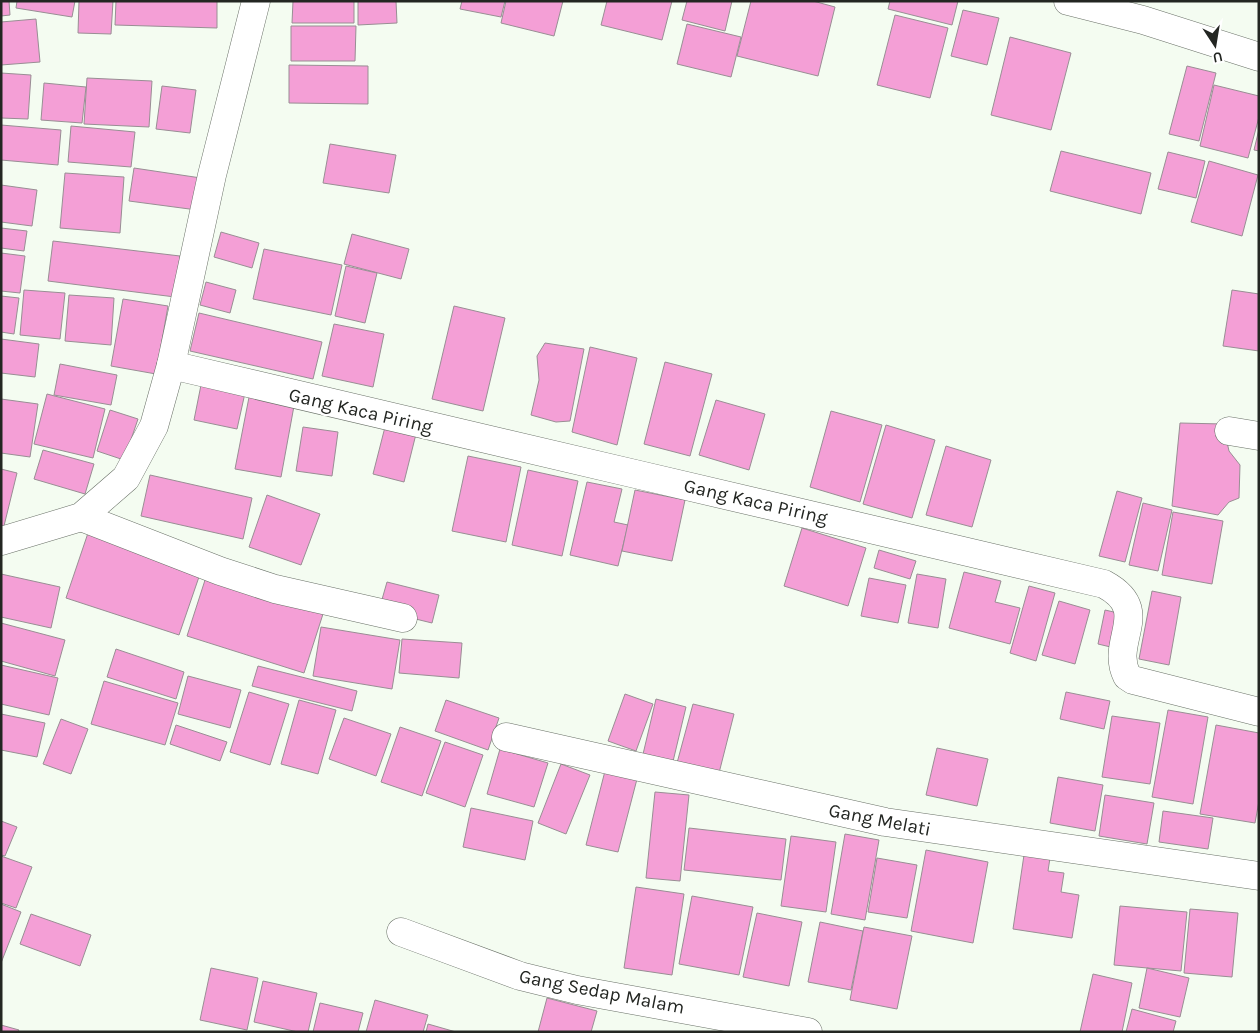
<svg xmlns="http://www.w3.org/2000/svg" width="1260" height="1033" font-family="Karla,sans-serif">
<style>
.building{fill:#f49fd6;stroke:#998e94}
.lines{fill:none;stroke-linecap:round;stroke-linejoin:round}
.street-casing{stroke:#6a7168;stroke-width:29}
.secondary-casing{stroke:#6a7168;stroke-width:29}
.street{stroke:#fff;stroke-width:28}
.secondary{stroke:#fff;stroke-width:28}
.labels{text-anchor:middle;stroke-width:4.5;stroke-linejoin:round;paint-order:stroke}
.street-label{font-size:19px;fill:#232622;stroke:#fff}
</style>
<rect width="100%" height="100%" fill="#f4fcf1"/>
<g class="building">
<polygon points="1,1 9,1 10,15 1,16"/>
<polygon points="17,1 75,1 72,17 16,8"/>
<polygon points="79,1 113,1 111,34 78,33"/>
<polygon points="116,1 217,1 217,28 115,25"/>
<polygon points="293,1 354,1 354,23 292,23"/>
<polygon points="358,1 396,1 397,23 358,25"/>
<polygon points="462,1 505,1 501,17 460,9"/>
<polygon points="506,1 563,1 554,36 501,23"/>
<polygon points="607,1 672,1 662,40 601,25"/>
<polygon points="687,1 732,1 725,31 682,20"/>
<polygon points="751,1 813,1 835,7 818,76 737,56"/>
<polygon points="890,1 958,1 952,25 888,9"/>
<polygon points="963,10 999,18 987,65 951,56"/>
<polygon points="895,15 948,28 930,98 877,85"/>
<polygon points="36,19 40,62 1,65 1,22"/>
<polygon points="687,24 741,37 731,77 677,64"/>
<polygon points="291,26 356,26 355,61 291,61"/>
<polygon points="1010,37 1071,53 1051,130 991,115"/>
<polygon points="289,65 368,66 368,104 289,103"/>
<polygon points="1187,66 1216,73 1199,141 1169,134"/>
<polygon points="1,73 31,75 28,119 1,118"/>
<polygon points="87,78 152,81 149,127 84,124"/>
<polygon points="44,83 86,87 82,123 41,120"/>
<polygon points="1214,85 1259,96 1259,117 1248,158 1200,146"/>
<polygon points="162,86 196,90 190,133 156,129"/>
<polygon points="1,125 61,130 58,165 1,160"/>
<polygon points="71,126 135,132 131,167 68,162"/>
<polygon points="1259,129 1259,151 1254,150"/>
<polygon points="330,144 396,155 389,193 323,183"/>
<polygon points="1061,151 1151,173 1141,214 1050,191"/>
<polygon points="1168,152 1205,161 1196,198 1158,189"/>
<polygon points="1209,161 1258,175 1242,236 1191,222"/>
<polygon points="134,168 201,178 197,210 129,201"/>
<polygon points="65,173 124,177 120,233 60,228"/>
<polygon points="1,185 37,190 32,226 1,222"/>
<polygon points="1,228 27,231 24,251 1,248"/>
<polygon points="221,232 259,243 252,268 214,257"/>
<polygon points="352,234 409,249 401,279 344,264"/>
<polygon points="53,241 180,256 175,297 48,281"/>
<polygon points="264,249 342,265 331,315 253,299"/>
<polygon points="1,253 25,256 20,293 1,291"/>
<polygon points="346,266 377,273 365,323 335,316"/>
<polygon points="206,282 236,290 230,313 200,305"/>
<polygon points="24,290 65,293 60,339 20,335"/>
<polygon points="1232,290 1259,294 1259,351 1223,346"/>
<polygon points="69,295 114,298 111,345 65,341"/>
<polygon points="1,296 19,298 14,334 1,332"/>
<polygon points="123,299 168,306 156,374 111,366"/>
<polygon points="454,306 505,318 483,411 432,399"/>
<polygon points="199,313 322,342 313,379 190,351"/>
<polygon points="334,324 384,334 373,387 322,376"/>
<polygon points="1,339 39,344 35,377 1,373"/>
<polygon points="545,343 584,349 570,421 556,422 531,415 539,380 537,356"/>
<polygon points="590,347 637,358 617,445 572,432"/>
<polygon points="665,362 712,374 690,456 644,444"/>
<polygon points="60,364 117,375 111,405 54,395"/>
<polygon points="203,375 247,384 237,429 194,420"/>
<polygon points="251,387 296,395 281,477 235,469"/>
<polygon points="47,394 105,409 93,458 34,444"/>
<polygon points="1,399 38,404 30,457 1,453"/>
<polygon points="716,400 765,414 749,470 699,455"/>
<polygon points="110,410 138,419 124,460 97,451"/>
<polygon points="831,411 882,425 860,502 810,487"/>
<polygon points="1180,423 1223,424 1229,451 1240,465 1239,498 1229,502 1218,515 1172,506"/>
<polygon points="886,425 935,440 912,518 863,504"/>
<polygon points="303,427 338,432 332,476 296,471"/>
<polygon points="385,427 416,434 404,482 373,474"/>
<polygon points="946,446 991,460 972,527 926,515"/>
<polygon points="43,450 94,464 85,494 34,479"/>
<polygon points="468,456 521,467 506,542 452,531"/>
<polygon points="1,469 17,473 2,534 1,534"/>
<polygon points="528,470 578,481 562,556 512,545"/>
<polygon points="150,475 252,498 243,539 141,516"/>
<polygon points="587,482 622,489 614,522 628,525 618,566 570,555"/>
<polygon points="635,490 685,500 672,561 622,551"/>
<polygon points="1117,491 1142,498 1125,562 1099,556"/>
<polygon points="267,495 320,514 301,565 249,547"/>
<polygon points="1143,503 1172,510 1158,571 1129,565"/>
<polygon points="1173,512 1223,521 1212,584 1162,575"/>
<polygon points="802,528 866,548 848,606 784,586"/>
<polygon points="88,533 201,571 179,635 66,598"/>
<polygon points="879,550 916,561 910,579 874,568"/>
<polygon points="964,572 1001,581 995,602 1020,608 1010,644 949,628"/>
<polygon points="1,574 60,587 51,628 1,617"/>
<polygon points="917,574 946,579 938,628 908,623"/>
<polygon points="206,577 323,614 304,673 187,636"/>
<polygon points="869,578 906,585 898,623 861,616"/>
<polygon points="387,582 439,595 432,623 379,610"/>
<polygon points="1029,586 1055,593 1036,661 1010,653"/>
<polygon points="1152,591 1181,597 1169,665 1139,659"/>
<polygon points="1059,601 1090,610 1075,664 1042,655"/>
<polygon points="1105,610 1127,615 1119,649 1098,644"/>
<polygon points="1,623 65,640 55,676 1,661"/>
<polygon points="321,627 400,640 392,689 313,676"/>
<polygon points="402,639 462,643 459,678 399,673"/>
<polygon points="116,649 184,672 176,699 107,677"/>
<polygon points="1,665 58,678 49,715 1,704"/>
<polygon points="258,666 357,691 352,711 252,686"/>
<polygon points="188,676 241,690 230,728 178,714"/>
<polygon points="104,681 178,703 165,745 91,724"/>
<polygon points="249,692 289,704 270,765 230,752"/>
<polygon points="1066,692 1110,701 1104,729 1060,719"/>
<polygon points="625,694 653,704 636,751 608,741"/>
<polygon points="656,699 686,707 670,774 640,767"/>
<polygon points="299,700 336,710 318,774 281,764"/>
<polygon points="446,700 499,718 488,750 435,731"/>
<polygon points="693,704 734,714 719,773 677,763"/>
<polygon points="1168,710 1208,717 1193,804 1152,797"/>
<polygon points="1,714 45,723 37,757 1,750"/>
<polygon points="1112,716 1160,723 1150,784 1102,777"/>
<polygon points="344,718 391,734 376,776 329,759"/>
<polygon points="61,719 88,729 71,774 43,764"/>
<polygon points="176,725 227,742 220,761 170,744"/>
<polygon points="1216,725 1259,733 1259,801 1255,823 1200,814"/>
<polygon points="400,727 441,741 422,796 381,782"/>
<polygon points="445,742 483,755 465,807 426,793"/>
<polygon points="937,748 988,759 977,806 926,795"/>
<polygon points="500,749 548,763 534,807 487,794"/>
<polygon points="561,764 590,775 566,834 538,823"/>
<polygon points="605,771 637,779 618,852 586,845"/>
<polygon points="1058,777 1103,785 1095,831 1050,823"/>
<polygon points="655,792 689,795 680,881 646,878"/>
<polygon points="1105,795 1154,803 1147,844 1099,836"/>
<polygon points="471,808 533,821 525,860 463,847"/>
<polygon points="1163,811 1213,818 1208,849 1159,842"/>
<polygon points="1,821 17,827 5,856 1,855"/>
<polygon points="689,828 786,839 781,880 684,870"/>
<polygon points="845,834 879,840 865,920 831,914"/>
<polygon points="791,836 836,842 826,912 781,906"/>
<polygon points="926,850 988,862 973,943 911,931"/>
<polygon points="1024,855 1050,858 1048,871 1064,873 1061,892 1079,895 1072,938 1013,929"/>
<polygon points="1,856 32,867 16,908 1,903"/>
<polygon points="877,858 917,865 907,918 868,912"/>
<polygon points="636,887 684,894 672,975 624,968"/>
<polygon points="692,896 753,907 739,975 679,964"/>
<polygon points="1,904 21,912 1,963"/>
<polygon points="1120,906 1187,912 1181,971 1114,965"/>
<polygon points="1190,909 1238,913 1232,977 1184,973"/>
<polygon points="757,913 802,922 789,986 743,977"/>
<polygon points="31,914 91,935 80,966 20,944"/>
<polygon points="820,922 863,931 851,990 808,982"/>
<polygon points="864,927 912,936 897,1009 850,1000"/>
<polygon points="211,968 258,978 247,1030 200,1020"/>
<polygon points="1147,968 1189,978 1180,1017 1139,1008"/>
<polygon points="1093,974 1132,983 1122,1032 1080,1032"/>
<polygon points="263,981 317,993 308,1032 298,1032 254,1022"/>
<polygon points="547,998 597,1011 591,1032 538,1032"/>
<polygon points="375,1000 428,1015 423,1032 366,1032"/>
<polygon points="320,1003 363,1013 358,1032 313,1032"/>
<polygon points="1132,1009 1176,1021 1173,1032 1126,1032"/>
<polygon points="428,1024 456,1032 426,1032"/>
<polygon points="1,1025 19,1030 18,1032 1,1032"/>
</g>
<g class="lines">
<defs>
<g id="street">
<path d="M171 365C482 439 793 510 1104 584 1154 611 1109 640 1127 676L1133 680 1259 712"/>
<polyline points="1229,431 1259,436"/>
<polyline points="81,517 220,571 275,589 403,618"/>
<polyline points="1,541 81,517 126,478 154,426 171,365 212,175 256,1"/>
<polyline points="506,737 885,822 1259,876"/>
<polyline points="401,932 520,976 577,990 808,1032"/>
</g>
<polyline id="secondary" points="1068,1 1143,20 1259,57"/>
</defs>
<use href="#street" class="street-casing"/>
<use href="#secondary" class="secondary-casing"/>
<use href="#street" class="street"/>
<use href="#secondary" class="secondary"/>
</g>
<g class="labels">
<g class="street-label">
<text transform="translate(361 410) rotate(13)" y="7">Gang Kaca Piring</text>
<text transform="translate(756 501) rotate(13)" y="7">Gang Kaca Piring</text>
<text transform="translate(880 819) rotate(11)" y="7">Gang Melati</text>
<text transform="translate(602 991) rotate(11)" y="7">Gang Sedap Malam</text>
</g>
</g>
<rect width="1260" height="1033" fill="none" stroke="#232622" stroke-width="5"/>
<g transform="translate(1215 45) rotate(168)" stroke="#ffffff" stroke-width="4" paint-order="stroke">
<path d="M0-4L9 19L0 12L-9 19Z" fill="#232622"/>
<text y="-8" font-size="14" font-weight="bold" text-anchor="middle" fill="#232622">U</text>
</g>
</svg>
